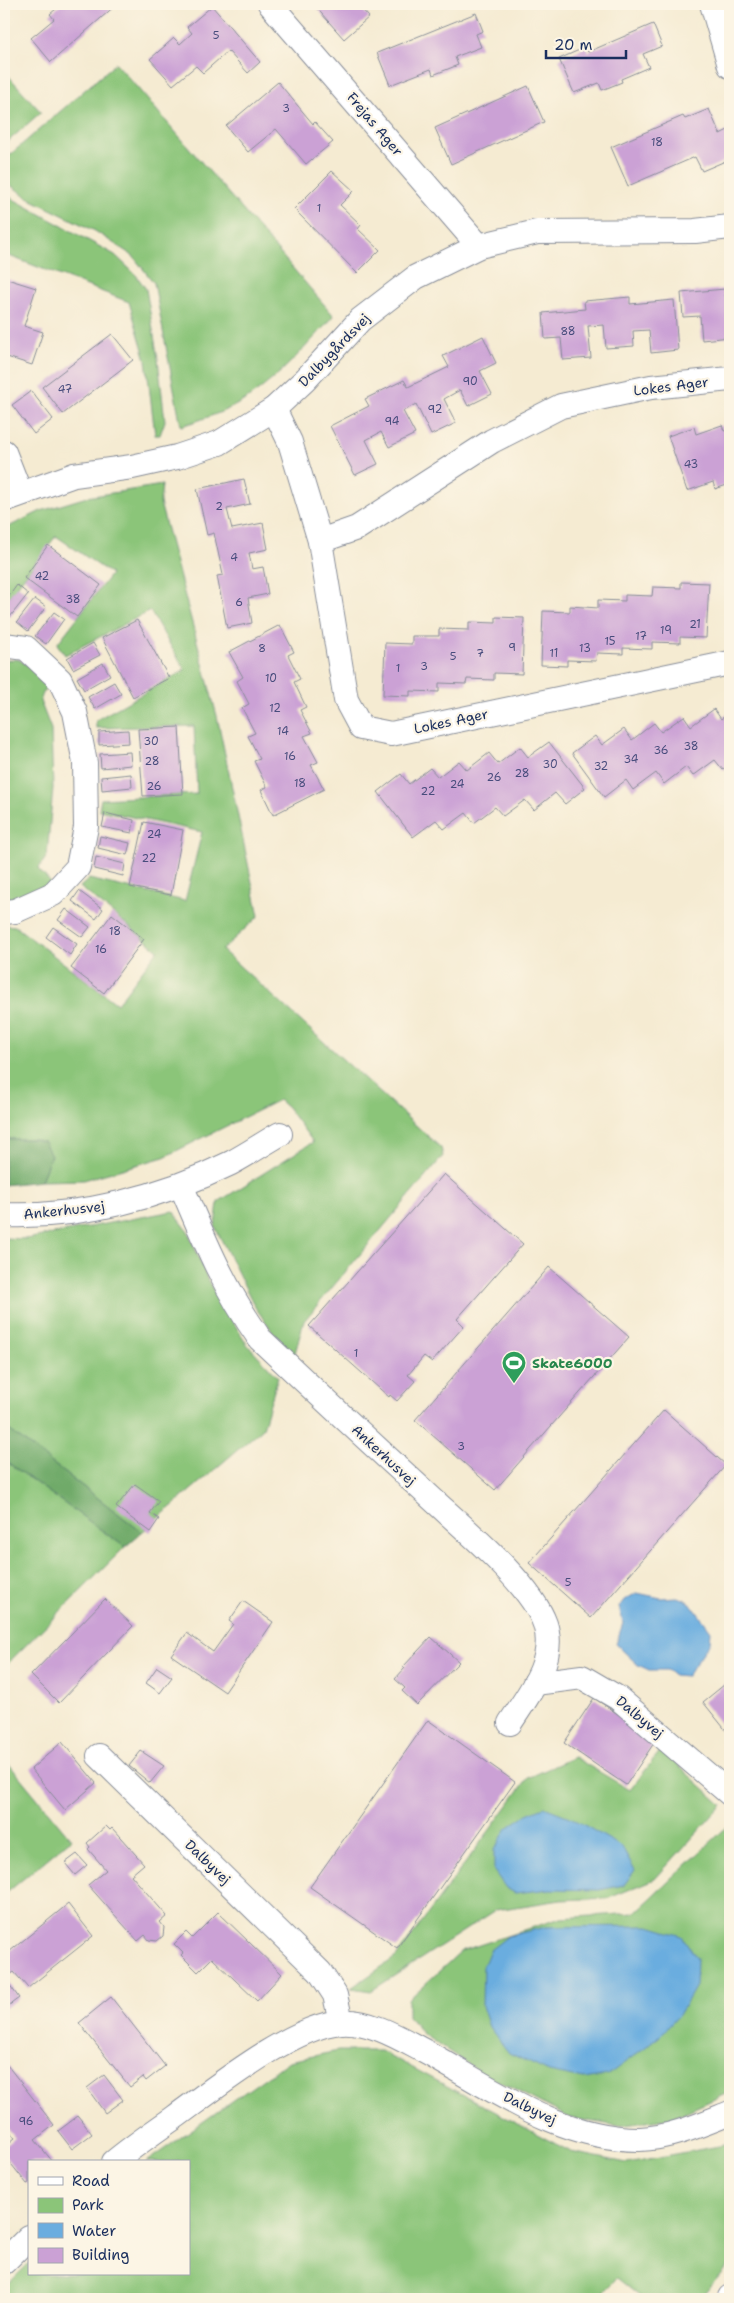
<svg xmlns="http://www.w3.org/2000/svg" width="734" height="2303" font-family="'Shantell Sans',sans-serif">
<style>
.green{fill:#8bc579;stroke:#537a6c}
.forest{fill:#70aa69;stroke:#466c64}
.water{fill:#6baddf;stroke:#436e9e}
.building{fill:#cba1d5}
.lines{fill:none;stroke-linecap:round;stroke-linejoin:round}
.minor-casing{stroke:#888d98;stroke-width:26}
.minor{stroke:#fff;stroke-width:24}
.labels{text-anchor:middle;stroke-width:4.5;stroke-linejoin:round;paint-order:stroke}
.number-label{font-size:11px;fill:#474c7c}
.street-label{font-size:14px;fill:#1b2f5e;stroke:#fcf5e5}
.leisure-label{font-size:14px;font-weight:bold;fill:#27864d;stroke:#fcf5e5;text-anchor:start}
</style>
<rect width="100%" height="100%" fill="#fcf5e5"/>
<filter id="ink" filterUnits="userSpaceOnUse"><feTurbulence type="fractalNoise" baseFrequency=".02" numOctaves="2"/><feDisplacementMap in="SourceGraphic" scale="10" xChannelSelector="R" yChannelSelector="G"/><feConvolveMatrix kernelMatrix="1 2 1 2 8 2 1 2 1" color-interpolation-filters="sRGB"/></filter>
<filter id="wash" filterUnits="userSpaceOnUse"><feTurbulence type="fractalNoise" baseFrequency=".0096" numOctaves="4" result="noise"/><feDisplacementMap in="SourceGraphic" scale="20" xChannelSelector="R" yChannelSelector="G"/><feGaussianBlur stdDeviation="1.12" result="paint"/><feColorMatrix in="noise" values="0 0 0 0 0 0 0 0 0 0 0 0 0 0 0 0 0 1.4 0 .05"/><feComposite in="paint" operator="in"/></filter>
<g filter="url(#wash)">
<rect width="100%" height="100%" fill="#f5ebd2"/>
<g class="green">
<path d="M116 63 334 316C308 344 281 376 248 398 229 411 203 419 181 426L154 283 133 256 95 231 32 200 4 181V160Z"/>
<polygon points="4,71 41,112 4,145"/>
<polygon points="4,194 115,255 136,275 146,289 158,359 165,421 160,435 155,435 146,360 129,302 4,254"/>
<polygon points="162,485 160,503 217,716 259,916 222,950 441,1148 443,1156 304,1321 293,1360 255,1307 215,1227 218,1202 313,1142 287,1107 279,1100 164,1157 84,1180 41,1181 51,1155 34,1139 4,1139 4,925 15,926 117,1004 158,950 80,887 89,879 185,901 202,832 99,810 101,799 197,794 194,726 96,728 96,720 185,670 150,611 65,655 57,644 111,574 56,536 4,603 4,529 41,511 87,497"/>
<polygon points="18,659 41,674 47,683 40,701 51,729 53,788 47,856 38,869 51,883 14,901 4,899 4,660"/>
<polygon points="173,1211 188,1231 209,1283 247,1344 278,1377 263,1428 142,1532 4,1426 4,1238 26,1239"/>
<polygon points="4,1460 125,1547 4,1667"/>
<polygon points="661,1750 722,1805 655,1879 609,1898 561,1900 496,1910 371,1991 351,1988 396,1957 528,1778 574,1757 630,1790"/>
<polygon points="4,1758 71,1839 4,1895"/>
<polygon points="730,1824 730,2092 672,2118 619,2126 570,2118 482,2073 424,2035 408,2016 408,2000 461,1951 561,1918 635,1913"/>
<polygon points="338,2051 381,2051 571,2152 627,2163 730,2144 730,2263 700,2299 643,2299 617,2278 596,2299 4,2299 4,2288 29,2263 29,2274 189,2274 189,2162 146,2162 289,2061"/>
</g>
<g class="forest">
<polygon points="4,1139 34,1139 44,1142 51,1155 41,1181 4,1185"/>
<polygon points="4,1426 142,1532 125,1547 4,1460"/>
</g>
<g class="water">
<polygon points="637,1593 661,1598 677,1597 684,1599 692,1605 711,1631 710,1642 687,1676 674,1675 667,1670 649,1670 638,1665 616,1644 623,1623 619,1607 624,1600"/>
<polygon points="544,1807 572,1818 622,1847 635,1870 624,1885 599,1890 550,1889 515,1893 506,1888 494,1871 494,1850 507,1828 527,1814"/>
<polygon points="649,1926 682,1936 697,1959 696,1986 679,2015 659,2037 608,2075 584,2079 549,2072 509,2053 489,2027 482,2006 483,1967 490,1950 508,1936 546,1927"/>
</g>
<g id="blocks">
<g class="building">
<polygon points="62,4 117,4 51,62 31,38 54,19 50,14"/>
<polygon points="313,4 357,4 369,17 344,39"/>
<polygon points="212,6 260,62 248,73 228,51 203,73 196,66 173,85 150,59 174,38 180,44 192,33 187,27"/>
<polygon points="476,13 483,31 476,34 481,47 455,57 458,65 433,75 431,69 390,85 377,53"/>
<polygon points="653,24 662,46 643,54 649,67 621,79 622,82 602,90 599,83 574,93 559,59 586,47 588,52"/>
<polygon points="278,82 313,124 315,122 333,142 306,164 276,129 248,152 226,126"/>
<polygon points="528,86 544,122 451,164 435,128"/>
<polygon points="709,109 720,134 730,129 730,159 702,171 695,157 628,186 611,147 683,116 685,119"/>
<polygon points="332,171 354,191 340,205 361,225 358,229 380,250 357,273 294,209"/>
<polygon points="4,278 36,288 24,326 43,332 32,365 4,356"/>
<polygon points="725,289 725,296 730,296 730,337 702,340 700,316 683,317 681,293"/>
<polygon points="630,297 630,304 674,300 678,350 651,353 649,330 633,331 634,346 606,348 604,325 588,326 591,358 563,360 561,338 545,339 543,313 585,309 584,301"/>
<polygon points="112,334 133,360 63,414 42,387"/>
<polygon points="483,336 496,363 480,371 492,394 468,406 460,390 444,399 456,423 431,435 416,404 403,411 415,434 389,447 381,432 366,440 378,464 355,475 330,426 369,406 365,399 404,380 408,387 449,367 443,356"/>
<polygon points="31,391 53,419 34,434 12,405"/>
<polygon points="722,425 724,431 730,429 730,484 715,489 713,482 687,491 668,436 694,427 696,434"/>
<polygon points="244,479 250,504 227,509 232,529 263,523 268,549 249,553 252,569 263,567 268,594 248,598 252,623 227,628 217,576 223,575 214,533 207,535 197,489"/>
<polygon points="48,545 101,585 77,617 24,578"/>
<polygon points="681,582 709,583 706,638 680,637 680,643 652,642 652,649 623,648 623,654 597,653 596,661 567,660 567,666 541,665 543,611 570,612 570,606 598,608 598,600 625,601 625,595 652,596 653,587 681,588"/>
<polygon points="17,585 28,594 10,617 4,612 4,603"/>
<polygon points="35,599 46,607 28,631 17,622"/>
<polygon points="54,612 64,619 46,644 35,636"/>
<polygon points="496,617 524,618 522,674 494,673 494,680 467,679 466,684 439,683 439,692 410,691 410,696 383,695 385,643 412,644 412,636 439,636 439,629 469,630 469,622 496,623"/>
<polygon points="137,620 169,678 133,697 102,638"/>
<polygon points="280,625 294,652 288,655 300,679 294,682 306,707 300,710 312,733 304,736 318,762 311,765 324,789 273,815 261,790 267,787 254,761 260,759 248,736 255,733 242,708 249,704 237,681 243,677 229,652"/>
<polygon points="93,643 100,655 73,669 67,658"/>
<polygon points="103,663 110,675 84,690 77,678"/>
<polygon points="114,682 121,694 95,709 88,697"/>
<polygon points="714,709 721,719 730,712 730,765 723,770 715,760 693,776 686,767 664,784 656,773 633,790 626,780 604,797 572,753 595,736 602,745 624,729 632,740 654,723 661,732 684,716 691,726"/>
<polygon points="179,727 183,794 143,796 138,729"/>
<polygon points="128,730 129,743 99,745 99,732"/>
<polygon points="549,742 585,788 565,804 555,793 534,810 525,800 503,816 495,807 474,823 466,813 444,829 436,820 413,837 378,792 401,774 409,784 430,768 438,777 459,761 467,770 489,753 498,764 520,747 528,757"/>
<polygon points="130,752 131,765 101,768 100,754"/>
<polygon points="131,774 132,787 102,790 101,777"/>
<polygon points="105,813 134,820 132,833 102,827"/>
<polygon points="144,822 183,830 171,895 130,887"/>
<polygon points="100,836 130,843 127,855 98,848"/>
<polygon points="96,857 125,864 123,876 94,869"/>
<polygon points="79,891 103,909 96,919 72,901"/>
<polygon points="66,909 90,927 82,937 58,920"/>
<polygon points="112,914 144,939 104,993 71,968"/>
<polygon points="53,927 77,944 70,955 46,937"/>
<polygon points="444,1174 523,1244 457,1319 464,1326 432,1362 424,1356 408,1375 415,1381 397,1401 390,1395 389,1397 309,1326"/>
<polygon points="549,1267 629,1337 495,1490 415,1420"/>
<polygon points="664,1410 726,1465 591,1618 529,1563"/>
<polygon points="135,1484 159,1501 150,1513 159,1519 150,1532 116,1507"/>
<polygon points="105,1599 133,1626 59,1703 31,1675"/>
<polygon points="243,1601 273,1622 225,1692 171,1655 187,1633 213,1652 233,1624 229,1621"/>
<polygon points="431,1637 459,1662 417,1705 402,1691 405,1688 395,1679 405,1668 403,1667"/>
<polygon points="157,1667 172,1677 160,1693 146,1683"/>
<polygon points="730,1680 730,1731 728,1733 703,1702"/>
<polygon points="594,1698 656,1740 626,1785 564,1743"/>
<polygon points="428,1720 515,1782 397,1948 310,1887"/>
<polygon points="62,1742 96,1783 65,1810 31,1769"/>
<polygon points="141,1751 164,1766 150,1783 129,1766"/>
<polygon points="106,1826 110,1830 112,1828 144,1864 131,1875 167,1916 160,1922 164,1927 163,1936 157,1941 149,1940 145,1935 138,1941 88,1885 106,1870 88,1849 90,1847 87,1843"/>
<polygon points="77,1854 87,1865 75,1875 65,1863"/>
<polygon points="68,1904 93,1936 28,1988 14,1972 11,1974 4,1964 4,1956"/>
<polygon points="218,1912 282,1974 257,2001 212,1958 198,1972 181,1955 183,1953 174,1944 186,1932 192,1938"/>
<polygon points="4,1977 19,1998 4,2009"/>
<polygon points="111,1997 165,2066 146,2081 143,2077 130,2087 79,2023"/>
<polygon points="7,2065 54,2125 35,2140 53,2162 29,2162 29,2183 27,2184 4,2155 4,2147 15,2138 4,2124 4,2068"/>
<polygon points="104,2075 123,2100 105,2113 87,2088"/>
<polygon points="78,2116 92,2134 72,2149 58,2131"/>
</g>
</g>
</g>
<g filter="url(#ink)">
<use href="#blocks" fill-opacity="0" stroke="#888d98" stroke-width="1"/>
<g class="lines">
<defs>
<g id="minor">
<polyline points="270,4 479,246"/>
<polyline points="712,4 730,66"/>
<polyline points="274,409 290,442 320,541 346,700 361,728 391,734 730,663"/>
<polyline points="4,452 20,493"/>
<polyline points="4,500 74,475 132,467 177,457 219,443 274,409 305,380 360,320 416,277 479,246 537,232 695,231 730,227"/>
<polyline points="320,541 357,528 492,441 561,406 651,387 730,379"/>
<polyline points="4,645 26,648 60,680 75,712 85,763 86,827 78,867 53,894 15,911 4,912"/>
<path d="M181 1185C205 1242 224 1288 260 1339 316 1392 372 1444 429 1496 461 1526 531 1583 545 1624 557 1660 528 1695 510 1723"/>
<path d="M4 1215C81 1218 162 1197 231 1163 248 1154 264 1143 280 1134"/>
<polyline points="535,1683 582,1677 618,1698 730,1794"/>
<polyline points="99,1756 320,1972 335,1995 341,2022"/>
<path d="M114 2162C133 2146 154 2132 175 2117 215 2088 292 2026 341 2022 369 2020 398 2037 422 2050 489 2086 560 2140 640 2139 671 2138 702 2124 730 2113"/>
<polyline points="4,2262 29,2237"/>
<polyline points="729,2299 730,2297"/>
</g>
</defs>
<use href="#minor" class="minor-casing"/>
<use href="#minor" class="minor"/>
</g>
</g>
<defs>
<symbol id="stadium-pin" viewBox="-11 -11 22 30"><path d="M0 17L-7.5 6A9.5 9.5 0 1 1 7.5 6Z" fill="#2e9e5b" stroke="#fcf5e5"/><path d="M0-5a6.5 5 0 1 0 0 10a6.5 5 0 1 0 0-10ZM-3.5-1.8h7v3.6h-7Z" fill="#fff"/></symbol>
</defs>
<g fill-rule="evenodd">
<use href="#stadium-pin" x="500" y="1349" width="28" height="38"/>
</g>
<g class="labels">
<g class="number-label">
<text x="216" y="39">5</text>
<text x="286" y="112">3</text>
<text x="657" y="146">18</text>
<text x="319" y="212">1</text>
<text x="568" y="335">88</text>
<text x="470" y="385">90</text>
<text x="65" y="393">47</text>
<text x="435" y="413">92</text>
<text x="392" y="425">94</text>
<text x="691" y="468">43</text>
<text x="219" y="510">2</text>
<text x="234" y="561">4</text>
<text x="42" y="580">42</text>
<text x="73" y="603">38</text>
<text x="239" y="606">6</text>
<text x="695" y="628">21</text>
<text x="666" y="634">19</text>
<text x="641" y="640">17</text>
<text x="610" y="645">15</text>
<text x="512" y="651">9</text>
<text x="262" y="652">8</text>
<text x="585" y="652">13</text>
<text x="480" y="657">7</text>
<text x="554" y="657">11</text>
<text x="453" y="660">5</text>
<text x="424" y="670">3</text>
<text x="398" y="672">1</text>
<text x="271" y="682">10</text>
<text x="275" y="712">12</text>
<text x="283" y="735">14</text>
<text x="151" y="745">30</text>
<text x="691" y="750">38</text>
<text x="661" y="754">36</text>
<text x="290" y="760">16</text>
<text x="631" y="763">34</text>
<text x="152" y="765">28</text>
<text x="550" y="768">30</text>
<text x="601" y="770">32</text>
<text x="522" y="777">28</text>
<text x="494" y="781">26</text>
<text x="300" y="787">18</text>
<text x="457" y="788">24</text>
<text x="154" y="790">26</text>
<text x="428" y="795">22</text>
<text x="154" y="838">24</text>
<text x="149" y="862">22</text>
<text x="115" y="935">18</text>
<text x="101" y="953">16</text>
<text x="356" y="1357">1</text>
<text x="461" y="1450">3</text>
<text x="568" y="1586">5</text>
<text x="26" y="2125">96</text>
</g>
<g class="street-label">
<text transform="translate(375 124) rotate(50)" y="5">Frejas Ager</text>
<text transform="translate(334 350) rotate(-46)" y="5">Dalbygårdsvej</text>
<text transform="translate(671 386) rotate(-7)" y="5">Lokes Ager</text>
<text transform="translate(451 721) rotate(-12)" y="5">Lokes Ager</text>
<text transform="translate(64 1210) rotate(-6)" y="5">Ankerhusvej</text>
<text transform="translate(384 1455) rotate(43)" y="5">Ankerhusvej</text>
<text transform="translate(640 1717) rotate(40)" y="5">Dalbyvej</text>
<text transform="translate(208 1862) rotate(44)" y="5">Dalbyvej</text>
<text transform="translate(530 2108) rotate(26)" y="5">Dalbyvej</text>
</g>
<g class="leisure-label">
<text x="532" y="1368">Skate6000</text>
</g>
</g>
<rect width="734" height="2303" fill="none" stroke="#fcf5e5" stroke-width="20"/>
<rect x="28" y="2160" width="162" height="115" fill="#fcf5e5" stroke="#a2a6af"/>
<rect x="38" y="2177" width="25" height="8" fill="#ffffff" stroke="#a2a6af"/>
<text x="72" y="2186" font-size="15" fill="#1b2f5e">Road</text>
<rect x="38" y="2198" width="25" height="15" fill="#8bc579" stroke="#a2a6af"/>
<text x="72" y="2210" font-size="15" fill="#1b2f5e">Park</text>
<rect x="38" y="2223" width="25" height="15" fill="#6baddf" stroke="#a2a6af"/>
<text x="72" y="2236" font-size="15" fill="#1b2f5e">Water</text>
<rect x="38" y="2248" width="25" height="15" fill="#cba1d5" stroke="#a2a6af"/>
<text x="72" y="2260" font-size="15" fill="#1b2f5e">Building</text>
<path d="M546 50v8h80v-8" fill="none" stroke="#1b2f5e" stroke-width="2.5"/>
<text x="554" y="50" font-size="15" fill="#1b2f5e" stroke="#fcf5e5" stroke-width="4" paint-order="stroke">20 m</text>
</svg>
